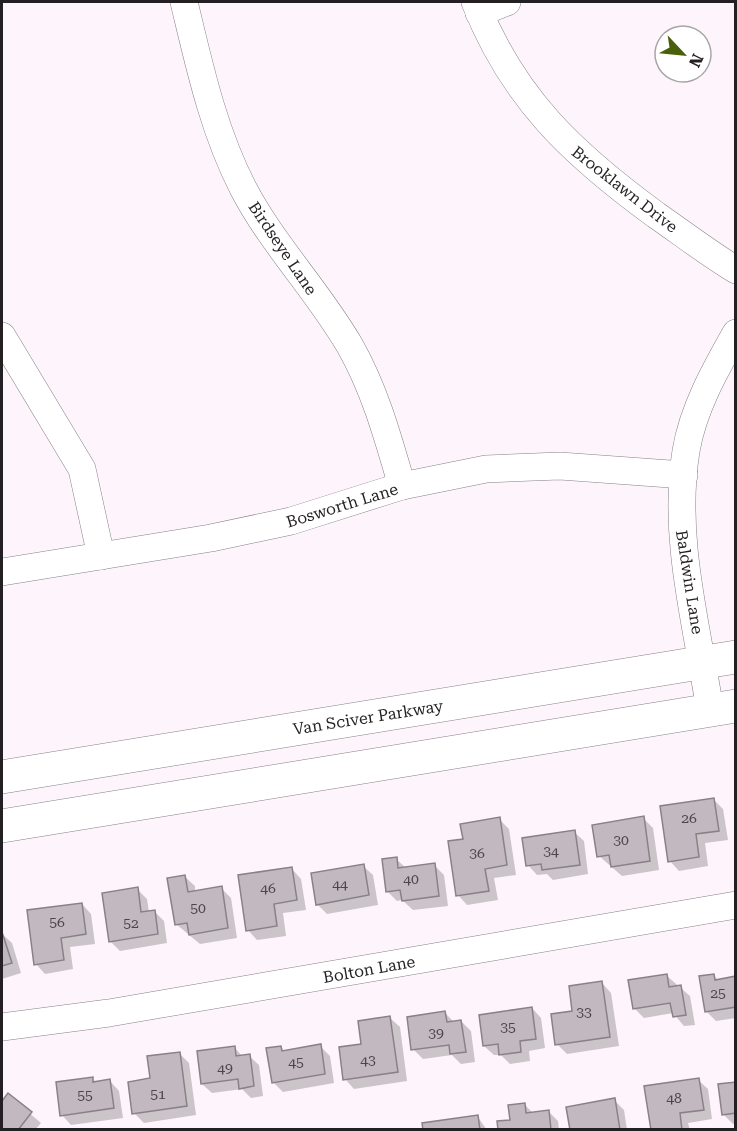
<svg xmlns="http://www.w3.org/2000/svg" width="737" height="1131" font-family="'Roboto Serif',serif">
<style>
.shadow{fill:#0003}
.building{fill:#c1b9bf;stroke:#898187;stroke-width:1.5}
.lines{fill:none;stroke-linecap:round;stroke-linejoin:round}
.street-casing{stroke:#878085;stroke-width:28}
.secondary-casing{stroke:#878085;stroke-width:34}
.street{stroke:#fff;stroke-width:27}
.secondary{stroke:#fff;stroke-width:33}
.labels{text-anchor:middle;stroke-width:6;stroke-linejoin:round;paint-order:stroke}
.number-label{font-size:14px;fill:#4a4649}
.street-label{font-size:16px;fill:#231f22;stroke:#fff}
</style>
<rect width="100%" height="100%" fill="#fef5fc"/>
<g class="shadow">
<polygon points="713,799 723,809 728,840 705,843 708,866 679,871 670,861"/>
<polygon points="643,818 653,828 659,870 622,876 599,856"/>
<polygon points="499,819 509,829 516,875 494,878 498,900 467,905 458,895 465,840"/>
<polygon points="574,832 584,841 588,874 553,880 547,874 537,875 528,865"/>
<polygon points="396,859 406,868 434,865 444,875 448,906 413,910 402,900 397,901 387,891"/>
<polygon points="363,866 373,875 378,905 327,914 317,904"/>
<polygon points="292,869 301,879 306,910 283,913 286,936 257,940 248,930"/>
<polygon points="185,877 195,886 195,892 221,888 231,898 237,938 200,944 176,924"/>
<polygon points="137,889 147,899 149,912 154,911 164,921 167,943 120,951 110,941"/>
<polygon points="82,904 91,914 95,944 70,947 73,969 45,974 36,964"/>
<polygon points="2,934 12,943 21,973 2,979"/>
<polygon points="713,975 719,981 736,978 736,1018 716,1021 706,1011"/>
<polygon points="667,976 690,996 695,1025 684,1026 673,1013 644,1018 634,1008"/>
<polygon points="602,983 611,993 619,1046 567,1054 557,1044 574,1012"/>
<polygon points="532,1008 541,1018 545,1048 529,1051 530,1061 510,1064 501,1055 494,1055 484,1046"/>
<polygon points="445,1013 454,1022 461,1021 471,1031 475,1062 461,1064 452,1055 423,1059 413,1049"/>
<polygon points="390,1018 400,1027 407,1081 354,1089 345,1079 363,1046"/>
<polygon points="320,1046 330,1056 334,1083 283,1092 273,1082 281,1048 285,1052"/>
<polygon points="234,1047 243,1057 249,1056 259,1065 263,1096 251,1098 242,1089 212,1093 202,1084"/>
<polygon points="179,1053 189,1063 196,1115 144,1123 134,1113 152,1079"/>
<polygon points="92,1078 97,1083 110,1081 119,1091 123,1118 71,1125 62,1115"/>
<polygon points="698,1080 708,1089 712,1119 688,1123 690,1130 653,1130"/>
<polygon points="736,1083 736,1123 733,1124 723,1114"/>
<polygon points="8,1095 41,1123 35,1130 2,1130 2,1104"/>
<polygon points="614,1100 624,1110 627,1130 571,1130"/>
<polygon points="525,1105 534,1114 549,1112 558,1121 559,1130 499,1130 512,1121"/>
<polygon points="477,1116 487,1130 425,1130"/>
</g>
<g class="building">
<polygon points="714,798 719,831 696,834 699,857 668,862 660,806"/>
<polygon points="644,816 650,861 611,867 609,855 597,857 592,825"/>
<polygon points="500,817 507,865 485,869 489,891 456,896 448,841 463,839 460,824"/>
<polygon points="575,830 580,865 542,870 541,864 526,866 522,838"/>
<polygon points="397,857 398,868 435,863 439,896 402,901 400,890 386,892 382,859"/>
<polygon points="364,864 369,895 316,905 311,873"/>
<polygon points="292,867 297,900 274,904 277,926 246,931 238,875"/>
<polygon points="185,875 188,892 222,886 228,928 189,935 187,923 175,925 167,878"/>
<polygon points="138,887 141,912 155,910 158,934 109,942 102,893"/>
<polygon points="82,903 86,934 61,938 64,960 34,965 27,910"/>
<polygon points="2,932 12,963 2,966"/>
<polygon points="667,974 669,987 681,985 686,1015 673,1017 670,1003 633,1009 628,980"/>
<polygon points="714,974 715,980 736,976 736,1007 705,1012 699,976"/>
<polygon points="602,981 610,1037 555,1045 551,1014 572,1011 569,986"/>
<polygon points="532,1007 536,1039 520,1041 521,1052 499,1055 498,1044 483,1046 479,1015"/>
<polygon points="445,1011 447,1022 461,1020 466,1052 450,1054 449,1045 411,1050 407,1017"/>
<polygon points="390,1016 398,1072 343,1080 339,1047 361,1044 358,1021"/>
<polygon points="321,1044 325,1074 272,1083 266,1048 281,1046 282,1051"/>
<polygon points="235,1046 236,1056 250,1054 254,1086 239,1089 238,1079 201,1084 197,1051"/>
<polygon points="180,1052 187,1106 132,1114 128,1082 150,1078 147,1056"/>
<polygon points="93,1077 93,1082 110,1079 114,1108 60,1116 56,1082"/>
<polygon points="699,1078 704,1110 680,1113 682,1130 651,1130 644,1086"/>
<polygon points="736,1082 736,1113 722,1115 718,1084"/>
<polygon points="8,1093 32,1112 18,1130 2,1130 2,1101"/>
<polygon points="615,1098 620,1130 570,1130 566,1107"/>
<polygon points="525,1103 526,1113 549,1110 551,1130 498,1130 497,1121 510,1120 508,1105"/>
<polygon points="478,1115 480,1130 423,1130 422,1123"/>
</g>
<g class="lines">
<defs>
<g id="street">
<path d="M184 2C199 64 213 130 243 188 272 244 318 291 350 346 375 390 388 438 402 486"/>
<path d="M475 2C513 99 574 155 656 215 682 233 708 253 736 270"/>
<polyline points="479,13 507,2"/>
<polyline points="2,336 82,469 101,556"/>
<polyline points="2,572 211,538 291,521 402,486 486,469 560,466 684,475"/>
<path d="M710 710C697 625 672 538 686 451 693 409 715 370 736 333"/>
<polyline points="2,1027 109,1013 736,905"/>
</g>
<g id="secondary">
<polyline points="2,777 736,657"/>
<polyline points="2,826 736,706"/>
</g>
</defs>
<use href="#street" class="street-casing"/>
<use href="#secondary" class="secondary-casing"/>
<use href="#street" class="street"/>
<use href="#secondary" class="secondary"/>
</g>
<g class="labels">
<g class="number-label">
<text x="689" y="823">26</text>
<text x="621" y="845">30</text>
<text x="551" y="856">34</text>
<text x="477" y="858">36</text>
<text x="411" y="884">40</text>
<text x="340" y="889">44</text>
<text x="268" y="893">46</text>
<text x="198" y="913">50</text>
<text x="57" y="927">56</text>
<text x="131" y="928">52</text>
<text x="718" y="998">25</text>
<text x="584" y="1017">33</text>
<text x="508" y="1032">35</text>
<text x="436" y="1038">39</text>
<text x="368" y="1065">43</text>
<text x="296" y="1067">45</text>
<text x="225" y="1073">49</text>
<text x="158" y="1099">51</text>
<text x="85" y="1100">55</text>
<text x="674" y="1103">48</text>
</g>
<g class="street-label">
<text transform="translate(625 189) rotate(38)" y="6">Brooklawn Drive</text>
<text transform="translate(283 248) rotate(56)" y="6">Birdseye Lane</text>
<text transform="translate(342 505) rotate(-17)" y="6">Bosworth Lane</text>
<text transform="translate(690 582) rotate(81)" y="6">Baldwin Lane</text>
<text transform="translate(368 717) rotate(-9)" y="6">Van Sciver Parkway</text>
<text transform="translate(369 969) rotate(-10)" y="6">Bolton Lane</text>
</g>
</g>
<rect width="737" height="1131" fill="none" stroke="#231f22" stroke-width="6"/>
<g transform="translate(683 54) rotate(116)"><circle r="28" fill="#ffffff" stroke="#a7a5a7" stroke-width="1.5"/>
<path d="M0-4.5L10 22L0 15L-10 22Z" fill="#495f09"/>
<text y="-9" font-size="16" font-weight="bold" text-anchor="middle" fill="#231f22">N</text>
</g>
</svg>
